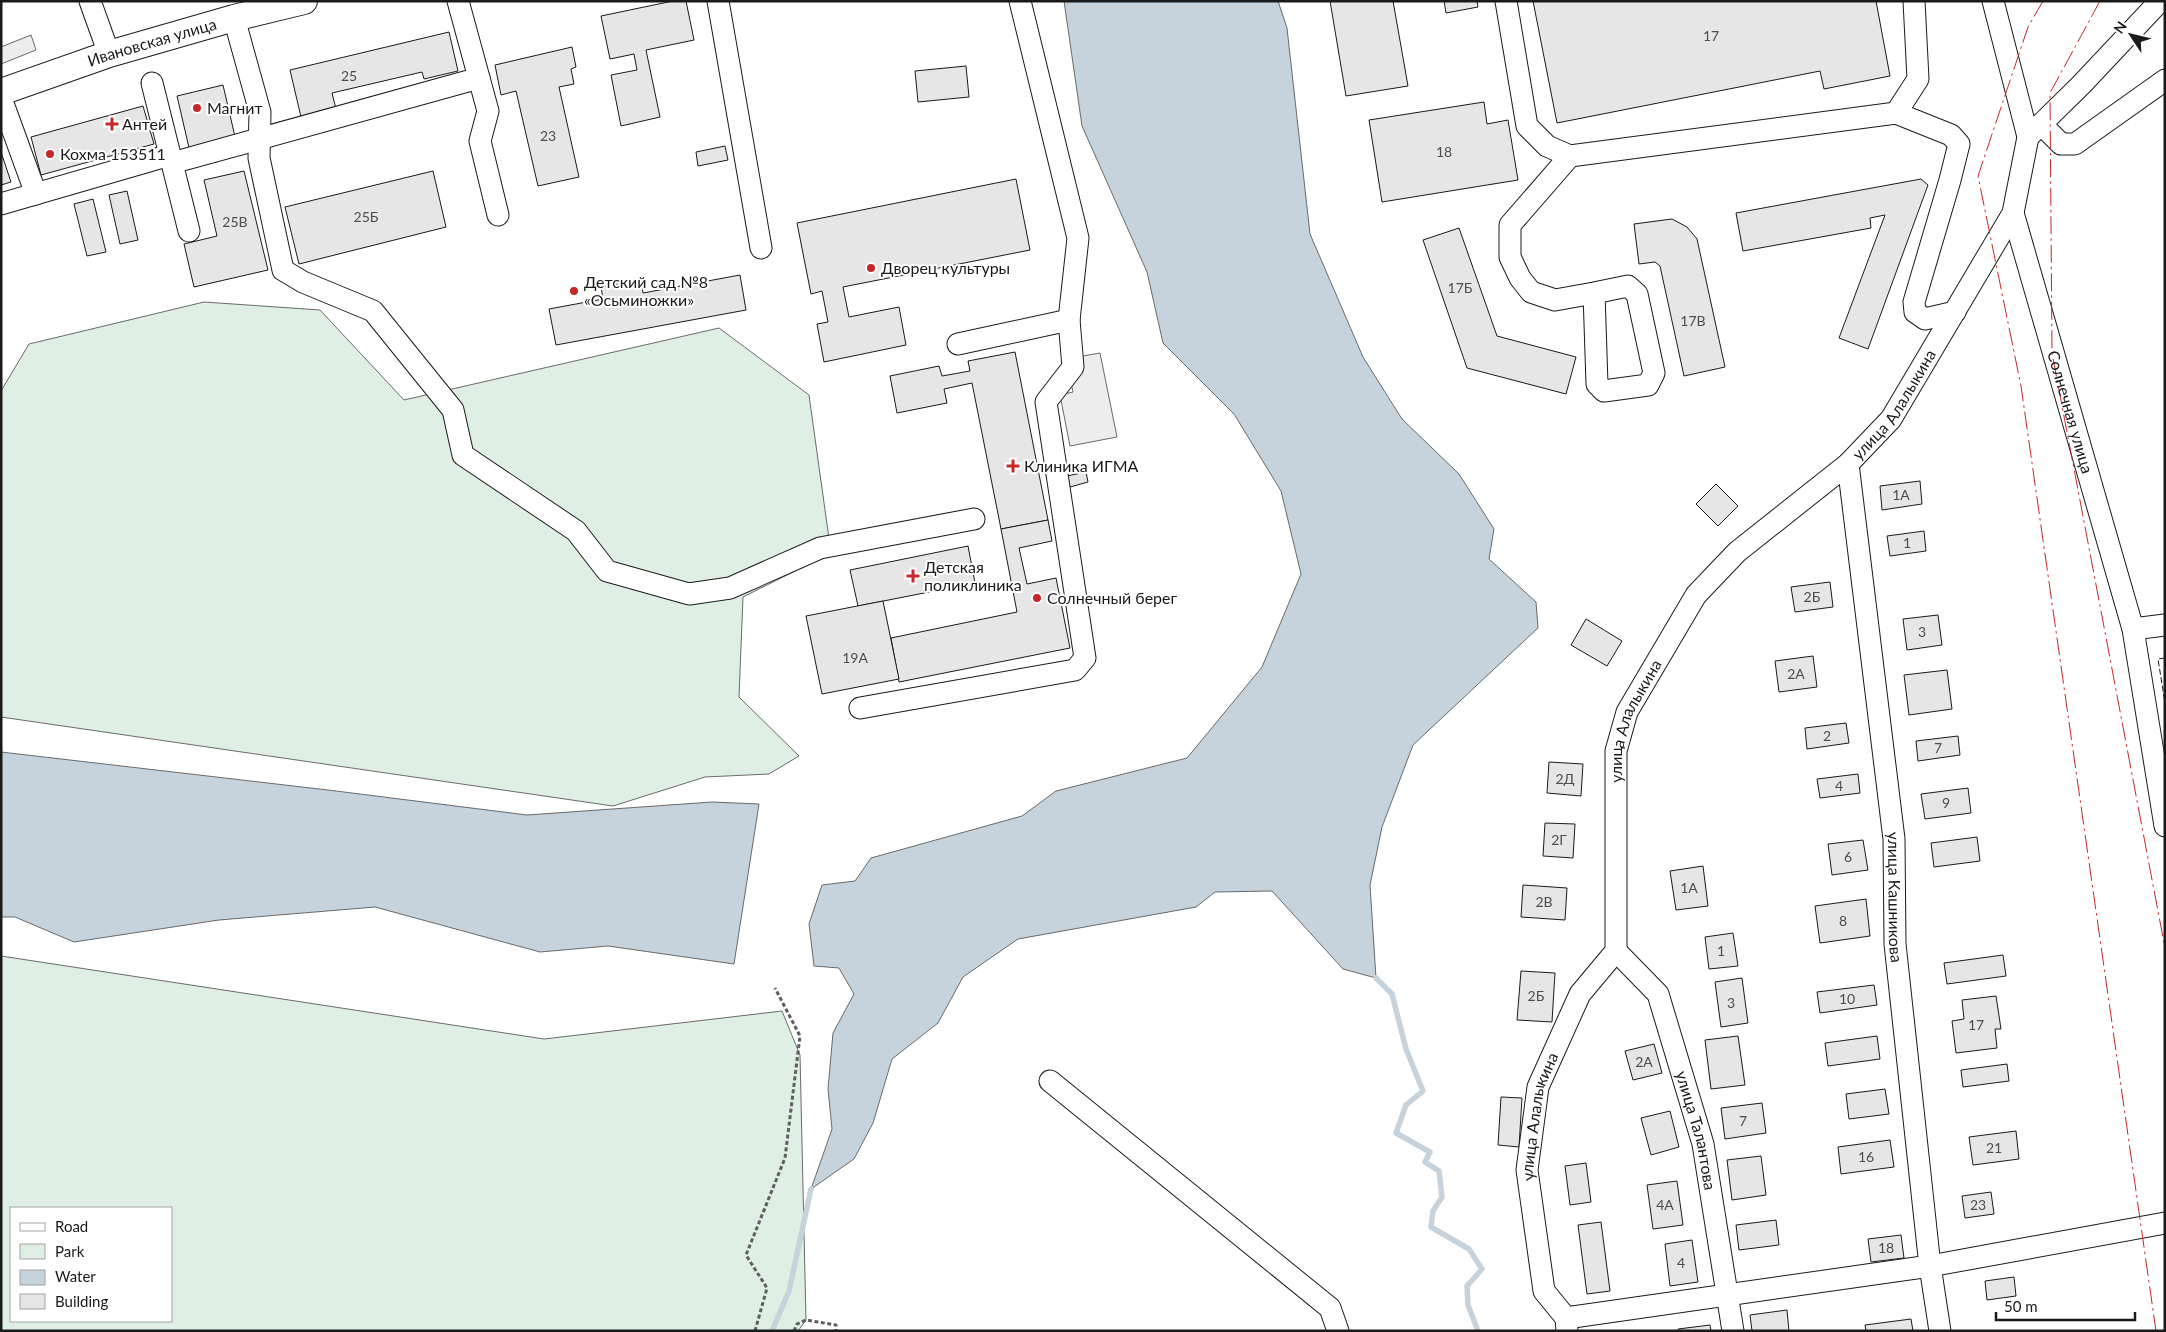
<svg xmlns="http://www.w3.org/2000/svg" width="2166" height="1332" font-family="Lato,sans-serif">
<style>
.green{fill:#e0efe3;stroke:#6a6a6a;fill-rule:evenodd}
.parking{fill:#ededed;stroke:#6a6a6a}
.water{fill:#c6d2dc;stroke:#6a6a6a}
.lines{fill:none;stroke-linecap:round;stroke-linejoin:round}
.stream{stroke:#c6d2dc;stroke-width:5.5}
.building{fill:#e6e6e6;stroke:#1a1a1a}
.minor-casing{stroke:#1a1a1a;stroke-width:23}
.major-casing{stroke:#1a1a1a;stroke-width:28}
.path{stroke:#5f5f5f;stroke-width:3;stroke-dasharray:4 2.5;stroke-linecap:butt}
.minor{stroke:#fff;stroke-width:21}
.major{stroke:#fff;stroke-width:26}
.fence{stroke:#1a1a1a;stroke-width:1;stroke-dasharray:6 2.5;stroke-linecap:butt}
.power{stroke:#c62828;stroke-width:1;stroke-dasharray:18 4 2.5 4;stroke-linecap:butt}
.poi-dot{fill:#c62828;stroke:#fff;stroke-width:2}
.labels{text-anchor:middle;stroke-width:4;stroke-linejoin:round;paint-order:stroke}
.number-label{font-size:14px;fill:#4d4d4d}
.street-label{font-size:16px;fill:#1a1a1a;stroke:#fff}
.poi-label{font-size:16px;fill:#1a1a1a;stroke:#fff;text-anchor:start}
</style>
<rect width="100%" height="100%" fill="#fff"/>
<g class="green">
<polygon points="204,302 320,310 404,400 719,328 809,395 831,553 743,597 739,697 799,756 769,774 705,777 613,806 1,717 1,391 29,344"/>
<path d="M1 956 544 1039 782 1011 800 1055 806 1320 798 1331H1ZM11 1208H171V1321H11Z"/>
</g>
<g class="parking">
<polygon points="31,35 36,50 1,64 1,47"/>
<polygon points="1100,353 1117,437 1070,446 1060,395 1073,392 1066,359"/>
</g>
<g class="water">
<polygon points="1064,1 1278,1 1287,28 1310,234 1363,357 1402,419 1459,474 1494,529 1489,559 1536,602 1538,628 1413,745 1382,827 1370,885 1376,978 1343,969 1272,891 1215,892 1196,907 1018,939 963,977 938,1023 892,1059 873,1123 854,1159 811,1189 832,1129 828,1089 833,1033 854,994 839,968 814,966 809,924 822,885 855,881 871,858 1022,816 1056,791 1187,758 1262,667 1301,574 1281,491 1234,414 1163,343 1147,272 1082,126"/>
<polygon points="1,752 328,790 527,815 712,802 759,804 734,964 608,946 540,952 375,907 219,920 74,942 15,917 1,917"/>
</g>
<g class="lines">
<g class="stream">
<polyline points="1376,978 1392,994 1406,1049 1423,1091 1406,1105 1396,1133 1430,1152 1425,1162 1439,1171 1442,1197 1433,1211 1431,1227 1469,1249 1482,1269 1467,1286 1468,1305 1478,1331"/>
<polyline points="772,1331 789,1291 811,1189"/>
</g>
</g>
<g class="building">
<polygon points="673,1 686,1 694,40 646,50 660,117 621,126 611,75 637,70 634,54 610,59 601,16"/>
<polygon points="1330,1 1393,1 1408,86 1346,96"/>
<polygon points="1444,1 1477,1 1478,7 1446,13"/>
<polygon points="1533,1 1876,1 1890,76 1824,89 1820,71 1557,123"/>
<polygon points="449,32 458,71 424,79 422,72 332,93 336,109 301,117 290,70"/>
<polygon points="572,47 576,67 571,69 574,84 559,87 579,177 538,186 516,91 501,95 495,65"/>
<polygon points="966,66 969,97 918,102 915,71"/>
<polygon points="223,85 236,141 190,152 177,96"/>
<polygon points="1484,102 1487,124 1508,120 1518,180 1382,202 1369,120"/>
<polygon points="143,106 154,144 41,175 31,137"/>
<polygon points="725,146 728,160 698,166 696,152"/>
<polygon points="1,152 11,182 1,185"/>
<polygon points="244,171 268,270 194,287 184,244 217,236 204,180"/>
<polygon points="433,171 446,227 299,264 285,207"/>
<polygon points="1016,179 1030,250 843,287 849,317 899,307 906,345 824,362 817,324 828,322 822,291 811,294 797,223"/>
<polygon points="1921,179 1928,185 1868,349 1839,338 1885,215 1870,218 1871,228 1743,251 1736,213"/>
<polygon points="127,191 138,240 120,244 109,195"/>
<polygon points="93,199 106,252 87,256 74,204"/>
<polygon points="1672,219 1687,227 1697,239 1725,367 1684,376 1660,266 1655,262 1639,264 1634,224"/>
<polygon points="1459,228 1497,336 1576,357 1566,394 1467,368 1423,240"/>
<polygon points="740,275 746,310 556,345 549,309 603,299 601,287 641,280 643,293"/>
<polygon points="1015,352 1048,520 1001,529 972,383 944,389 947,403 897,413 890,376 939,366 942,376 970,371 968,361"/>
<polygon points="1086,472 1088,482 1070,487 1067,476"/>
<polygon points="1920,481 1922,504 1882,510 1880,486"/>
<polygon points="1716,484 1738,506 1718,526 1696,504"/>
<polygon points="1048,520 1052,541 1019,548 1027,584 1056,578 1070,648 899,682 891,638 1017,612 1001,529"/>
<polygon points="1924,531 1926,551 1890,556 1887,536"/>
<polygon points="968,546 975,583 858,606 850,570"/>
<polygon points="1830,582 1833,607 1795,612 1791,587"/>
<polygon points="883,601 899,679 822,694 806,616"/>
<polygon points="1938,615 1942,645 1907,650 1903,619"/>
<polygon points="1586,619 1622,641 1607,666 1571,645"/>
<polygon points="1813,656 1817,687 1779,692 1775,661"/>
<polygon points="1947,670 1952,709 1909,715 1904,675"/>
<polygon points="1846,723 1849,743 1807,749 1805,728"/>
<polygon points="1958,736 1960,755 1918,761 1916,741"/>
<polygon points="1549,762 1583,764 1581,796 1547,793"/>
<polygon points="1858,774 1860,793 1820,798 1817,779"/>
<polygon points="1968,788 1971,813 1925,819 1921,794"/>
<polygon points="1545,823 1575,824 1573,858 1543,856"/>
<polygon points="1977,837 1980,861 1934,867 1931,843"/>
<polygon points="1863,840 1868,870 1832,875 1828,844"/>
<polygon points="1703,866 1708,906 1676,910 1670,871"/>
<polygon points="1523,885 1567,888 1565,920 1521,917"/>
<polygon points="1866,899 1870,936 1820,943 1815,906"/>
<polygon points="1733,933 1738,966 1709,969 1705,937"/>
<polygon points="2003,955 2006,976 1947,984 1944,963"/>
<polygon points="1521,971 1555,973 1552,1022 1517,1020"/>
<polygon points="1742,978 1748,1023 1721,1027 1715,982"/>
<polygon points="1874,985 1877,1005 1820,1013 1817,992"/>
<polygon points="1996,996 2001,1029 1995,1029 1997,1048 1956,1053 1952,1021 1964,1019 1962,1000"/>
<polygon points="1738,1036 1745,1085 1711,1089 1705,1040"/>
<polygon points="1877,1036 1880,1059 1828,1066 1825,1043"/>
<polygon points="1654,1044 1662,1073 1633,1080 1625,1051"/>
<polygon points="2007,1064 2009,1081 1963,1087 1961,1070"/>
<polygon points="1885,1089 1889,1114 1849,1119 1846,1094"/>
<polygon points="1501,1097 1522,1098 1519,1147 1498,1145"/>
<polygon points="1762,1103 1766,1133 1725,1139 1721,1108"/>
<polygon points="1670,1111 1679,1147 1651,1155 1641,1118"/>
<polygon points="2016,1131 2019,1159 1973,1165 1969,1137"/>
<polygon points="1890,1140 1894,1167 1841,1174 1838,1147"/>
<polygon points="1761,1156 1766,1195 1732,1200 1727,1160"/>
<polygon points="1586,1163 1591,1202 1570,1205 1565,1166"/>
<polygon points="1677,1181 1683,1225 1653,1229 1647,1185"/>
<polygon points="1991,1192 1994,1214 1965,1218 1962,1196"/>
<polygon points="1776,1220 1779,1245 1739,1250 1736,1225"/>
<polygon points="1601,1222 1610,1291 1587,1294 1578,1225"/>
<polygon points="1901,1235 1904,1258 1871,1262 1868,1239"/>
<polygon points="1692,1240 1698,1282 1670,1286 1665,1244"/>
<polygon points="2014,1277 2016,1296 1987,1300 1985,1281"/>
<polygon points="1787,1310 1789,1331 1752,1331 1750,1315"/>
<polygon points="1911,1319 1913,1331 1866,1331 1865,1325"/>
<polygon points="1710,1325 1711,1331 1679,1331 1678,1329"/>
</g>
<g class="lines">
<defs>
<g id="minor">
<polyline points="90,1 109,54"/>
<polyline points="458,1 479,78"/>
<polyline points="718,1 761,248"/>
<polyline points="1506,1 1527,126 1547,146 1570,156 1896,113 1918,79 1914,1"/>
<path id="s1" d="M1993 1 2028 137 2013 213 2133 629 2165 826"/>
<polyline points="234,18 260,112 259,158 283,270 303,282 373,311 453,410 463,455 576,531 607,571 689,594 730,588 820,548 974,519"/>
<polyline points="152,83 172,163"/>
<polyline points="1,98 36,194"/>
<polyline points="1896,113 1951,135 1959,144 1950,180 1914,302 1915,312 1925,319 1955,312"/>
<polyline points="2041,124 2061,144 2075,144 2165,80"/>
<polyline points="2028,137 2081,85 2160,1"/>
<polyline points="1570,156 1510,225 1510,257 1520,278 1531,292 1555,300 1594,293 1597,384 1604,391 1648,385 1654,373 1637,294 1628,286 1594,293"/>
<polyline points="1,204 170,155"/>
<polyline points="189,231 172,163 479,78 488,111 480,141 498,215"/>
<polyline points="958,344 1069,320"/>
<path id="s2" d="M1848 464 1894 839 1895 944 1930 1266 1940 1331"/>
<polyline points="2133,629 2165,625"/>
<polyline points="860,708 1075,670 1085,658 1046,402 1073,367 1069,320 1078,238 1020,1"/>
<path id="s3" d="M1616 951 1658 994 1703 1144 1733 1331"/>
<polyline points="1050,1081 1330,1308 1338,1331"/>
<polyline points="1566,1318 1930,1266 2165,1223"/>
<path id="s4" d="M1567 1331 1566 1318 1544 1291 1527 1170 1538 1087 1580 994 1616 951V751L1627 712 1696 595 1737 552 1848 464 1891 419 2013 213"/>
</g>
<g id="major">
<path id="s5" d="M1 92 109 54 234 18 304 1"/>
</g>
</defs>
<use href="#minor" class="minor-casing"/>
<use href="#major" class="major-casing"/>
<g class="path">
<polyline points="755,1331 767,1288 746,1255 785,1158 800,1036 775,988"/>
<polyline points="794,1331 797,1324 806,1320 836,1325 836,1331"/>
</g>
<use href="#minor" class="minor"/>
<use href="#major" class="major"/>
<polyline class="fence" points="2165,658 2158,659 2165,703"/>
<g class="power">
<polyline points="2043,1 2028,27 1978,176 2021,386 2156,1331"/>
<polyline points="2100,1 2050,93 2052,353 2165,948"/>
</g>
</g>
<g class="poi-dot">
<circle cx="197" cy="108" r="5"/>
<path d="M109.5 116.5h5v5h5v5h-5v5h-5v-5h-5v-5h5z"/>
<circle cx="50" cy="154" r="5"/>
<circle cx="871" cy="268" r="5"/>
<circle cx="574" cy="291" r="5"/>
<path d="M1010.5 458.5h5v5h5v5h-5v5h-5v-5h-5v-5h5z"/>
<path d="M910.5 568.5h5v5h5v5h-5v5h-5v-5h-5v-5h5z"/>
<circle cx="1037" cy="598" r="5"/>
</g>
<g class="labels">
<g class="number-label">
<text x="1711" y="41">17</text>
<text x="349" y="81">25</text>
<text x="548" y="141">23</text>
<text x="1444" y="157">18</text>
<text x="366" y="222">25Б</text>
<text x="235" y="227">25В</text>
<text x="1460" y="293">17Б</text>
<text x="1693" y="326">17В</text>
<text x="1901" y="500">1А</text>
<text x="1907" y="548">1</text>
<text x="1812" y="602">2Б</text>
<text x="1922" y="637">3</text>
<text x="855" y="663">19А</text>
<text x="1796" y="679">2А</text>
<text x="1827" y="741">2</text>
<text x="1938" y="753">7</text>
<text x="1565" y="784">2Д</text>
<text x="1839" y="791">4</text>
<text x="1946" y="808">9</text>
<text x="1559" y="845">2Г</text>
<text x="1848" y="862">6</text>
<text x="1689" y="893">1А</text>
<text x="1544" y="907">2В</text>
<text x="1843" y="926">8</text>
<text x="1721" y="956">1</text>
<text x="1536" y="1001">2Б</text>
<text x="1847" y="1004">10</text>
<text x="1731" y="1008">3</text>
<text x="1976" y="1030">17</text>
<text x="1644" y="1067">2А</text>
<text x="1743" y="1126">7</text>
<text x="1994" y="1153">21</text>
<text x="1866" y="1162">16</text>
<text x="1665" y="1210">4А</text>
<text x="1978" y="1210">23</text>
<text x="1886" y="1253">18</text>
<text x="1681" y="1268">4</text>
</g>
<g class="street-label">
<text dy="6" stroke="none"><textPath href="#s5" startOffset="159">Ивановская улица</textPath></text>
<text dy="6" stroke="none"><textPath href="#s4" startOffset="1065">улица Алалыкина</textPath></text>
<text dy="6" stroke="none"><textPath href="#s1" startOffset="425">Солнечная улица</textPath></text>
<text dy="6" stroke="none"><textPath href="#s4" startOffset="646">улица Алалыкина</textPath></text>
<text dy="6" stroke="none"><textPath href="#s2" startOffset="436">улица Кашникова</textPath></text>
<text dy="6" stroke="none"><textPath href="#s4" startOffset="225">улица Алалыкина</textPath></text>
<text dy="6" stroke="none"><textPath href="#s3" startOffset="202">улица Талантова</textPath></text>
</g>
<g class="poi-label">
<text x="207" y="114">Магнит</text>
<text x="122" y="130">Антей</text>
<text x="60" y="160">Кохма 153511</text>
<text x="881" y="274">Дворец культуры</text>
<text x="584" y="288">Детский сад №8<tspan x="584" dy="18">«Осьминожки»</tspan></text>
<text x="1024" y="472">Клиника ИГМА</text>
<text x="924" y="573">Детская<tspan x="924" dy="18">поликлиника</tspan></text>
<text x="1047" y="604">Солнечный берег</text>
</g>
</g>
<rect width="2166" height="1332" fill="none" stroke="#1a1a1a" stroke-width="5"/>
<rect x="10" y="1207" width="162" height="115" fill="#ffffff" stroke="#a3a3a3"/>
<rect x="20" y="1223" width="25" height="8" fill="#ffffff" stroke="#a3a3a3"/>
<text x="55" y="1232" font-size="15" fill="#1a1a1a">Road</text>
<rect x="20" y="1244" width="25" height="15" fill="#e0efe3" stroke="#a3a3a3"/>
<text x="55" y="1257" font-size="15" fill="#1a1a1a">Park</text>
<rect x="20" y="1270" width="25" height="15" fill="#c6d2dc" stroke="#a3a3a3"/>
<text x="55" y="1282" font-size="15" fill="#1a1a1a">Water</text>
<rect x="20" y="1294" width="25" height="15" fill="#e6e6e6" stroke="#a3a3a3"/>
<text x="55" y="1307" font-size="15" fill="#1a1a1a">Building</text>
<g transform="translate(2131 35) rotate(305)" stroke="#ffffff" stroke-width="4" paint-order="stroke">
<path d="M0-4L9 19L0 12L-9 19Z" fill="#1a1a1a"/>
<text y="-8" font-size="14" font-weight="bold" text-anchor="middle" fill="#1a1a1a">N</text>
</g>
<path d="M1996 1312v8h139v-8" fill="none" stroke="#1a1a1a" stroke-width="2.5"/>
<text x="2004" y="1312" font-size="15" fill="#1a1a1a" stroke="#ffffff" stroke-width="4" paint-order="stroke">50 m</text>
</svg>
